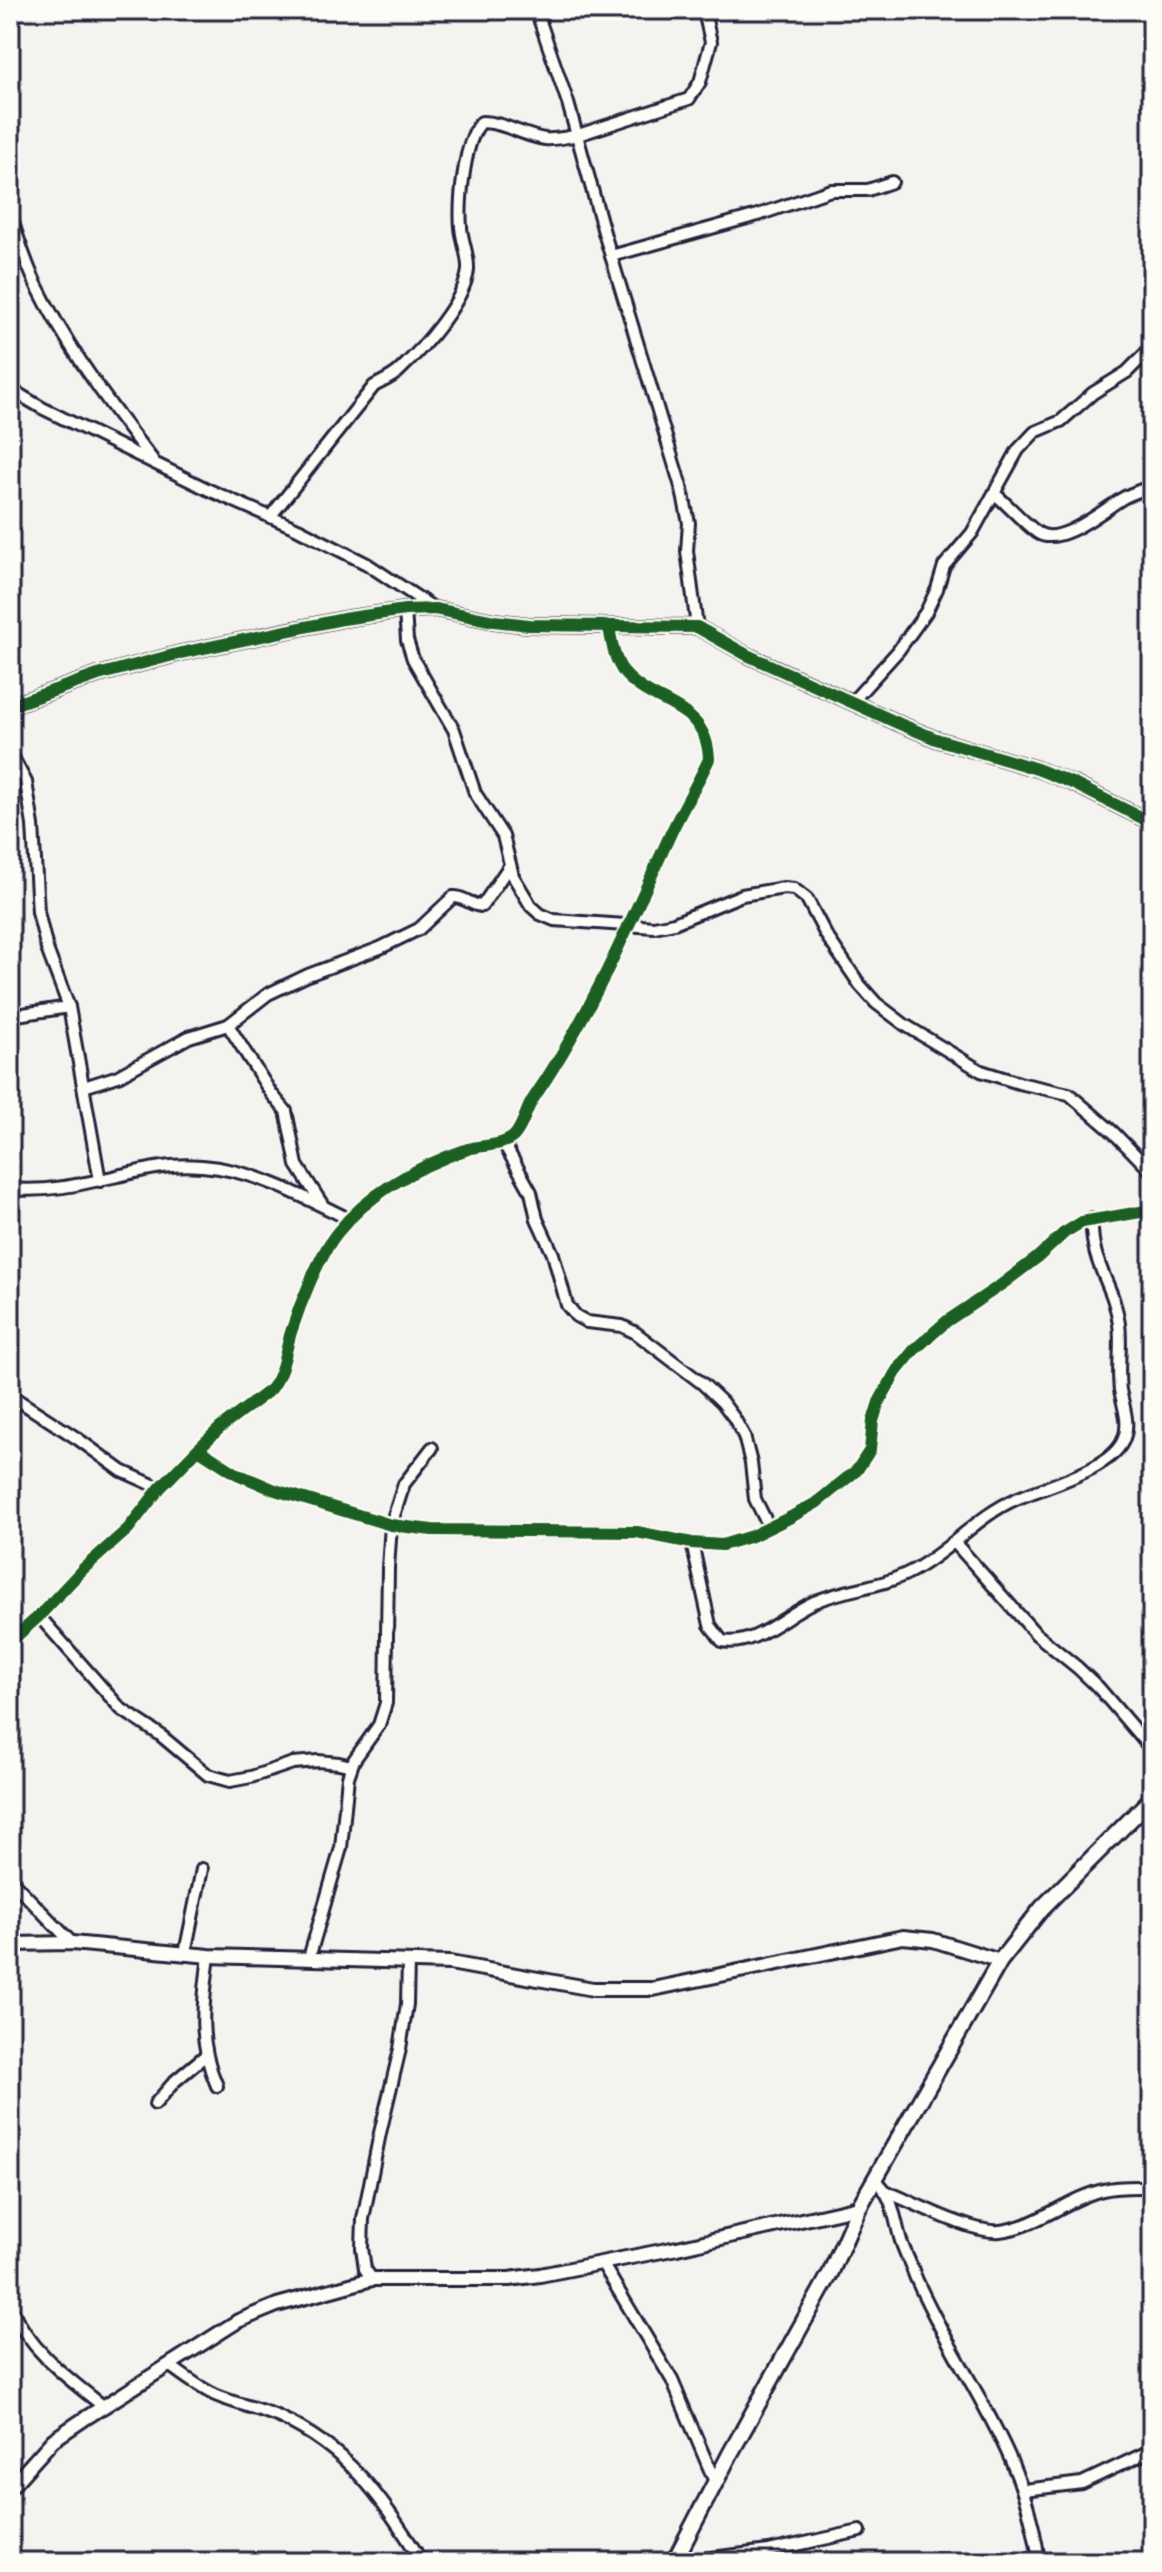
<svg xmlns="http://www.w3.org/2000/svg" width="1162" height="2572" font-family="'Shantell Sans',sans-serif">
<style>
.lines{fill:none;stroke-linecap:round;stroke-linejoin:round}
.minor-casing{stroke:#22223b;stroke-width:16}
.tertiary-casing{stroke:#22223b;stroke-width:18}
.secondary-casing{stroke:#22223b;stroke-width:20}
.minor{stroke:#fdfcf7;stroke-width:10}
.tertiary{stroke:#fdfcf7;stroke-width:12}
.secondary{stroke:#fdfcf7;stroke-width:14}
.cycleway-casing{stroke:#fdfcf7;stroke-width:17}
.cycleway{stroke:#1b5e20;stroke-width:12}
</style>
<rect width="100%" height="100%" fill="#f4f3ef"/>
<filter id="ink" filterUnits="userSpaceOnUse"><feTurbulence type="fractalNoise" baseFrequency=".0125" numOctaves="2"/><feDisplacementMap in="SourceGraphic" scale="16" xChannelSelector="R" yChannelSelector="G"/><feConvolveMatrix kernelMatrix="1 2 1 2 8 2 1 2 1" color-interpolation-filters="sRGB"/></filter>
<g filter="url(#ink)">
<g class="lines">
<defs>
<g id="minor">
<polyline points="536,10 568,103 605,236 682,490 689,523 687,551 697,627"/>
<path d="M10 214C18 237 25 262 36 284 67 347 109 405 152 459"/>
<polyline points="611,256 758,215 831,190 868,190 892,182"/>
<polyline points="10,389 42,408 209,490 298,529 367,564 435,609"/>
<path d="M995 494C1007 504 1026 525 1038 533 1060 547 1103 510 1123 498 1132 493 1142 490 1152 486"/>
<path d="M270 517 374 386C383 381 393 377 400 370 422 349 465 301 468 270 469 256 462 242 461 227 459 204 464 137 482 122 504 122 523 136 545 139 556 140 567 137 578 135L689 99 700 82 711 42 706 20 701 10"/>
<polyline points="405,610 407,640 413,659 454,730 475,793 503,836 513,876 531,906 540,914 554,920 654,927 674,923 742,895 784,888 794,889 807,899 826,935 860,985 876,1003 905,1025 981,1071 1019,1083 1069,1094 1113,1132 1152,1172"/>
<polyline points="852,702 898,651 926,612 937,589 944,566 972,533 1018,450 1035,432 1061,421 1093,393 1127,372 1152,347"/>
<polyline points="10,752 26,782 33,825 38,912 47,949 69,1007 100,1181"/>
<polyline points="10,1016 69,1007"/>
<polyline points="228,1025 271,1093 286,1111 297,1165 322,1204"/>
<path d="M84 1087 118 1076 189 1037 228 1025 268 994 308 975 380 948 419 929 453 897C464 896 471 906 482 906L510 865"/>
<polyline points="503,1142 531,1192 537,1219 553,1254 567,1305 576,1316 587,1322 622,1326 636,1333 703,1384 722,1402 734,1418 744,1436 751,1463 755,1499 769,1527"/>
<path d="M10 1189C63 1194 110 1175 162 1167 230 1157 289 1190 349 1219"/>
<polyline points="10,1395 78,1439 122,1471 160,1488"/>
<polyline points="198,1449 237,1474 275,1490 391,1525 432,1530 637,1532 692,1543 722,1545 752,1536 791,1517 816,1503 857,1470 870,1450 873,1421 879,1402 896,1372 914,1350 947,1321 1001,1285 1038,1257 1064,1233 1082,1222 1152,1210"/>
<path d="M692 1543 710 1625 722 1641C756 1647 784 1615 814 1602 846 1588 881 1588 912 1571 950 1551 977 1516 1016 1499 1046 1486 1114 1469 1124 1438 1130 1423 1123 1405 1120 1390 1117 1368 1122 1346 1119 1324 1114 1283 1090 1265 1092 1219"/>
<polyline points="955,1543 1036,1634 1078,1668 1098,1687 1152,1750"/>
<polyline points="39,1616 121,1709 159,1734 208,1775 230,1781 251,1777 293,1763 318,1761 339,1763 351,1766"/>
<path d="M10 1642 39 1616 83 1569 128 1529 160 1488 198 1449 220 1428 271 1389C284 1372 285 1352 291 1332 300 1304 319 1256 337 1233 370 1192 418 1166 468 1149 481 1145 504 1146 514 1136 523 1127 526 1109 533 1099 590 1016 629 925 670 835 682 809 697 785 709 759 707 703 654 707 625 674 614 660 612 644 609 627"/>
<polyline points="10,1879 72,1943"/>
<polyline points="185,1953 202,1869"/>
<path d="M209 1956C203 2003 197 2041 217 2086"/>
<polyline points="309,1958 341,1848 348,1777 354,1760 379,1725 386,1703 388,1568 391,1525 404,1484 432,1448"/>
<polyline points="155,2104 175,2081 206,2055"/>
<path d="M875 2180C893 2193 895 2222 901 2241 905 2253 911 2264 915 2276 959 2377 1025 2447 1039 2562"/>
<path d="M885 2191C913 2202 972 2234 1000 2231 1037 2227 1068 2198 1103 2190 1118 2186 1136 2187 1152 2187"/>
<polyline points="602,2263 672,2380 715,2482"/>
<polyline points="372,2279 365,2269 362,2248 363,2219 380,2133 400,2049 407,2004 408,1961"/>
<path d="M10 2305C28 2349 66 2377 103 2406"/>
<path d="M169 2365C184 2376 198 2387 215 2395 236 2404 258 2408 279 2417 348 2448 384 2500 422 2562"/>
<polyline points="1024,2490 1082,2483 1152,2450"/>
<polyline points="678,2562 769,2551 860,2531"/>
</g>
<g id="tertiary">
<polyline points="10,706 98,675 181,653 343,619 405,610 435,609 494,621 529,625 697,627 747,655 900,724 936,739 1037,769 1072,783 1152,823"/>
<polyline points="10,1944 72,1943 209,1956 450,1963 593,1989 653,1989 903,1937 933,1940 1000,1961"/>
<polyline points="10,2488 53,2440 84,2419 238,2321 277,2305 372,2279 509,2279 540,2275 677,2248 859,2207"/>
</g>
<polyline id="secondary" points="674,2562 730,2454 830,2274 859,2207 1000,1961 1042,1908 1152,1798"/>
</defs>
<use href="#minor" class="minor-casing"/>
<use href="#tertiary" class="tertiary-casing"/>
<use href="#secondary" class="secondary-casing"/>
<use href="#minor" class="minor"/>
<use href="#tertiary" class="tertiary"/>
<use href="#secondary" class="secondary"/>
<defs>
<g id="cycleway">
<polyline points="10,706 98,675 181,653 343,619 405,610 435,609 494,621 529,625 697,627 747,655 900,724 936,739 1037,769 1072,783 1152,823"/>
<polyline points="198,1449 237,1474 275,1490 391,1525 432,1530 637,1532 692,1543 722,1545 752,1536 791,1517 816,1503 857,1470 870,1450 873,1421 879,1402 896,1372 914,1350 947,1321 1001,1285 1038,1257 1064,1233 1082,1222 1152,1210"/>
<path d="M10 1642 39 1616 83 1569 128 1529 160 1488 198 1449 220 1428 271 1389C284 1372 285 1352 291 1332 300 1304 319 1256 337 1233 370 1192 418 1166 468 1149 481 1145 504 1146 514 1136 523 1127 526 1109 533 1099 590 1016 629 925 670 835 682 809 697 785 709 759 707 703 654 707 625 674 614 660 612 644 609 627"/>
</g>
</defs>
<use href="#cycleway" class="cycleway-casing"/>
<use href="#cycleway" class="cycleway"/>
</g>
</g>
<rect width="1162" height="2572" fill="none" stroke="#fdfcf7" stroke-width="40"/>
<rect x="20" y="20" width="1122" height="2532" fill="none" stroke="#22223b" stroke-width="3" filter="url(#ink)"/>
</svg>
